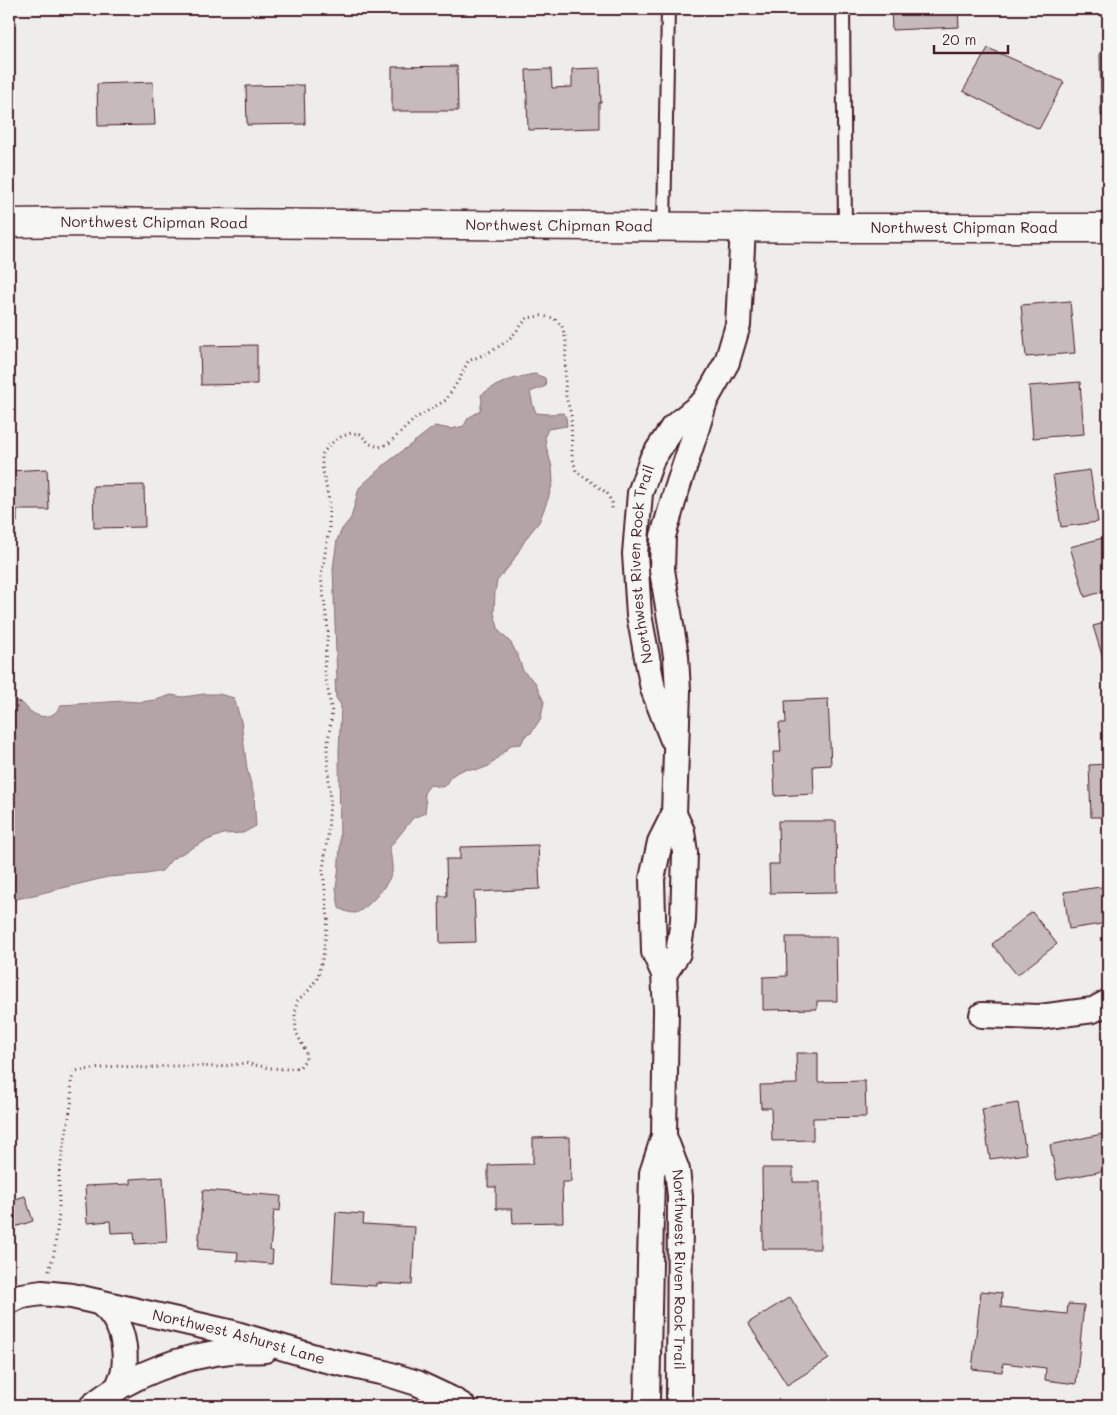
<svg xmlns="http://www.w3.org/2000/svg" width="1117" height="1415" font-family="Mali,sans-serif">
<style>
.water{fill:#b4a4a5;stroke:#8a6f74}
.building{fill:#c6babb;stroke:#4a1f2b}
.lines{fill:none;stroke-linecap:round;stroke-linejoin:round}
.service-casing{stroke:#4a1f2b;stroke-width:16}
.minor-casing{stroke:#4a1f2b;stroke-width:28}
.secondary-casing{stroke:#4a1f2b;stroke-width:31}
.path{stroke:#4a1f2b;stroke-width:3;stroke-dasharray:1 4;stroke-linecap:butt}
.service{stroke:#f6f6f2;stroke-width:12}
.minor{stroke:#f6f6f2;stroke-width:24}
.secondary{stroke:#f6f6f2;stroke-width:28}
.labels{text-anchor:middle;stroke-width:4;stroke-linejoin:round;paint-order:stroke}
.street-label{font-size:15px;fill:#4a1f2b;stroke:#f6f6f2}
</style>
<rect width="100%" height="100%" fill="#efedea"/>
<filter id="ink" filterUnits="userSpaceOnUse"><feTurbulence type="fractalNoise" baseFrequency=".02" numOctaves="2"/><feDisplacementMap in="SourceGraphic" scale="10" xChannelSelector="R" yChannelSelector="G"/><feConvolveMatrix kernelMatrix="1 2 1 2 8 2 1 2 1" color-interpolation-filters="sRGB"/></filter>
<g filter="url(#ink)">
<g class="water">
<path d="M535 374 545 378 546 386 530 392 533 405 536 413 549 414 563 413 566 417 567 426 548 429 545 436 546 446 552 467 553 482 548 499 539 522 527 537 511 564 497 581 495 592 494 613 499 631 511 643 518 656 523 671 535 682 544 702 541 718 531 733 525 736 521 744 511 745 489 766 478 770 465 769 456 773 449 778 448 784 442 787 430 785 424 793 426 804 425 813 413 818 390 847C390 855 393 864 392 872 390 883 366 911 355 913 349 913 344 911 339 908L336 888 338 874 340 848 339 751 341 705 336 698 335 680 337 681 333 568 337 540 342 529 351 518 359 488 384 465 435 426 451 429 464 426 468 418 480 411 482 401 481 395C497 383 515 377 535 374Z"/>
<path d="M204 694H219L234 698 241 721 247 769 254 795 256 826 243 833 223 834 205 841 172 859 162 871 147 874 108 877 9 901V699C12 700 18 701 21 702 24 704 27 709 30 711 42 720 54 718 61 705L124 701 139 702 156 700 171 695 183 697Z"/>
</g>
<g class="building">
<polygon points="891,9 958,9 959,27 892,30"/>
<polygon points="988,48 1064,82 1039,129 963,91"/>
<polygon points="1100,52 1108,52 1108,116 1101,116"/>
<polygon points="457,66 458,111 392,111 392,67"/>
<polygon points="600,68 601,103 599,103 599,128 528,130 526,70 551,69 552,88 572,87 572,69"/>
<polygon points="153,82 155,125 98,126 97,84"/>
<polygon points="304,85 305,124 247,125 246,86"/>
<polygon points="1070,301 1075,353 1026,357 1021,305"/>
<polygon points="257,345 257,384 201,385 200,346"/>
<polygon points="1080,382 1084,434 1033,438 1029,386"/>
<polygon points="47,469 49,510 17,510 17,522 9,523 9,471"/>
<polygon points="1090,470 1098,522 1061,527 1053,475"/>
<polygon points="144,485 145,527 94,528 93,486"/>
<polygon points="1106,537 1108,544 1108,590 1085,597 1070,547"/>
<polygon points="1108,622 1108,675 1093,626"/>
<polygon points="1104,695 1108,695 1108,745 1105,745"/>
<polygon points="828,699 831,765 813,766 814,794 775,796 773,752 781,752 779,723 786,723 785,701"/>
<polygon points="1108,764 1108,817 1091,817 1089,765"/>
<polygon points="778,821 836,821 837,892 770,893 769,864 779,864"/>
<polygon points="538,845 540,889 474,892 476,942 440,943 439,896 447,896 446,859 460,859 460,847"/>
<polygon points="1108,886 1108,923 1069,929 1064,892"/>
<polygon points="1032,912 1057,944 1017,975 992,944"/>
<polygon points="786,937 836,937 837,1001 817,1001 817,1009 763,1010 763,977 787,976"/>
<polygon points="796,1053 818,1053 818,1082 865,1081 866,1117 813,1118 813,1140 772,1141 771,1108 761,1108 760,1085 797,1084"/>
<polygon points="1018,1103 1026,1154 990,1159 982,1109"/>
<polygon points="1102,1134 1108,1170 1057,1180 1050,1145"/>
<polygon points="570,1137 571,1182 562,1182 563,1222 513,1223 512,1209 496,1209 496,1187 488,1187 488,1165 533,1164 533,1138"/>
<polygon points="762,1168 793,1168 793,1182 820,1182 820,1249 763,1249"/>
<polygon points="163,1177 167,1242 135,1244 134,1232 111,1233 110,1221 87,1223 85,1186 130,1184 130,1179"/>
<polygon points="203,1190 281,1196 280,1211 274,1210 270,1250 273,1250 272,1264 237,1261 238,1252 198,1249"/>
<polygon points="9,1191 12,1200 25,1196 33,1221 9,1229"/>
<polygon points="336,1212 364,1214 363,1224 415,1227 412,1285 376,1283 376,1286 332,1283"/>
<polygon points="981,1291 1002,1293 1001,1307 1067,1314 1068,1304 1084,1305 1076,1384 1045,1380 1046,1368 1003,1363 1002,1372 972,1369"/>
<polygon points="790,1297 829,1359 787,1385 748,1323"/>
</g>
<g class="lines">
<defs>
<g id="service">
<polyline points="843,9 845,228"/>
<polyline points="664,226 668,9"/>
</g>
<g id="minor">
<path id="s1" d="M672 738 653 689 639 615 635 554 640 493 652 459 673 427 705 401"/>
<polyline points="664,974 678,953 683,921 685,853 682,831 674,814 678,691 676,656 662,570 663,536 676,492 695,434 705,401 727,362 738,325 743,228"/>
<polyline points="982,1015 1040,1017 1093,1010 1108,1002"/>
<path id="s2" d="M664 1136 677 1170 680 1196 679 1397 682 1406"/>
<path id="s3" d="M9 1301 21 1296 42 1293 72 1296 233 1333 322 1359 385 1373 417 1383 449 1398 463 1406"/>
<path d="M99 1302C105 1307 111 1312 115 1320 124 1334 127 1358 123 1374 121 1379 119 1385 117 1389"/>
<path d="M92 1406C128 1376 184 1355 231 1351 242 1350 254 1351 265 1350"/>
<polyline points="645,1406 647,1400 652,1173 664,1136 666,1009 664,974 654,952 652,879 660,842 674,814"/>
</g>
<g id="secondary">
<path id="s4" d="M9 223 78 222 845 228H1108"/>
</g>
</defs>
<use href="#service" class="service-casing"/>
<use href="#minor" class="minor-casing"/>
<use href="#secondary" class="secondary-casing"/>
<g class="path">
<polyline points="10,721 20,700"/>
<path d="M49 1271 54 1254 59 1214V1174L72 1099 71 1081 75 1071 118 1066 148 1068 166 1066H194L218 1067 245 1063 270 1068 287 1069 300 1067 306 1059V1052L296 1032 295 1014 297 1001 309 990 318 977 323 955 328 919 323 870 328 832 330 800 327 749 332 712 324 670 328 630 321 577 329 530V501L322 466V454L330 444 341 437 351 433 360 434 370 444 379 447 388 444 416 418 446 400 460 378 468 361C479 357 491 352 501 345 511 339 519 328 527 318L541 316 554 318 562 326 566 340 565 377 566 397 571 414 572 455 576 471 607 493 612 503V510"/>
</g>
<use href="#service" class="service"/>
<use href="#minor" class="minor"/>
<use href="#secondary" class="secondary"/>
</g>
</g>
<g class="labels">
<g class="street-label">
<text dy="5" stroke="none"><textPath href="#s4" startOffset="145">Northwest Chipman Road</textPath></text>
<text dy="5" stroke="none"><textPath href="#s4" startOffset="550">Northwest Chipman Road</textPath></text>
<text dy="5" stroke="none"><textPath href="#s4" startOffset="955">Northwest Chipman Road</textPath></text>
<text dy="5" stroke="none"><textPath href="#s1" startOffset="179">Northwest Riven Rock Trail</textPath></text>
<text dy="5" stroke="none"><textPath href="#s2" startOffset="136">Northwest Riven Rock Trail</textPath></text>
<text dy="5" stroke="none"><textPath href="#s3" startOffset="236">Northwest Ashurst Lane</textPath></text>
</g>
</g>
<rect width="1117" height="1415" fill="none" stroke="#f6f6f2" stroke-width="30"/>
<rect x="15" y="15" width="1087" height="1385" fill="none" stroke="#4a1f2b" stroke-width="2" filter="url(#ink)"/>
<path d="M934 45v8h74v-8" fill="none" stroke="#4a1f2b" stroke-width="2.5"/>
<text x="942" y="45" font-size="15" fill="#4a1f2b" stroke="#f6f6f2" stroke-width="4" paint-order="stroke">20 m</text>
</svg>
